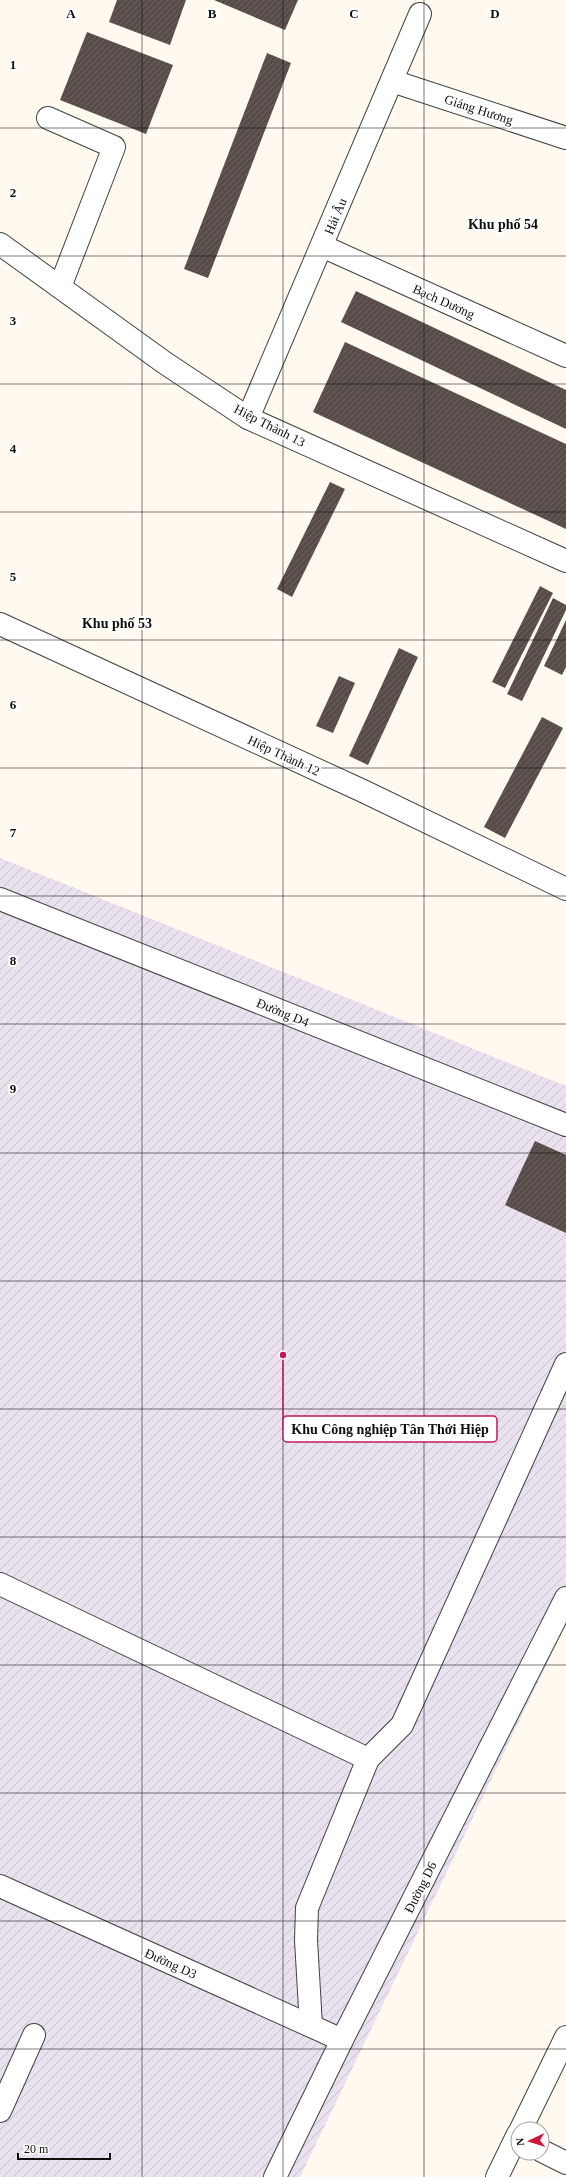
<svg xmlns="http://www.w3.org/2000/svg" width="566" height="2177" font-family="'Times New Roman',serif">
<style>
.industrial{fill:url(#industrial-furrows)}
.building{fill:url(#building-hatch)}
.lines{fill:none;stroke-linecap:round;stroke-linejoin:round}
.minor-casing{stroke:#414141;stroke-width:24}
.minor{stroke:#fff;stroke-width:22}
.grid{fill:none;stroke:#0e0e0e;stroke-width:1;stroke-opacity:0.55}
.labels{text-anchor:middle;stroke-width:4;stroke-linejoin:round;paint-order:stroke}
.street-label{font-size:13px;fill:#0e0e0e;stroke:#fff}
.neighbourhood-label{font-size:14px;font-weight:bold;fill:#0e0e0e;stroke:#fff}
.grid-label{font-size:13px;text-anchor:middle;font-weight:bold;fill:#0e0e0e;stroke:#fff;stroke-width:4;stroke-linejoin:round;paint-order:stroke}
.leader{fill:none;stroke:#c2185b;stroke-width:1.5}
.callout-dot{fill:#c2185b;stroke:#fff;stroke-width:1.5}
.callout{fill:#fff;stroke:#c2185b;stroke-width:1.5}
.callout-label{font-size:14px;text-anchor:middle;font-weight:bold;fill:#0e0e0e}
</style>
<defs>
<pattern id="industrial-furrows" width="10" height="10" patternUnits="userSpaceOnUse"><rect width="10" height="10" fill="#eae1ee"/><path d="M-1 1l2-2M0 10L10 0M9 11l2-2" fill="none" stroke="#c8c0cb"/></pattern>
<pattern id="building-hatch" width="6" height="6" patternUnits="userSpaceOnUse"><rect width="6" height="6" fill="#584c49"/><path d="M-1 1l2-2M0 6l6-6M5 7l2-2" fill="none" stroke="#6b615f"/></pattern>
</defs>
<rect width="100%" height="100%" fill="#fff9ef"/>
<polygon class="industrial" points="0,858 566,1086 566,1624 300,2177 0,2177"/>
<g class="building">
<polygon points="117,0 186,0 170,45 109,22"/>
<polygon points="214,0 298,0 285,30"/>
<polygon points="87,32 173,65 146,134 60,100"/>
<polygon points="267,53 291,63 208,278 184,269"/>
<polygon points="356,291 566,390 566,429 341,322"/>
<polygon points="345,342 566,444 566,529 313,412"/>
<polygon points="330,482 345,489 292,597 277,589"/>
<polygon points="540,586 553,593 505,688 492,682"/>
<polygon points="553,598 566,605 566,610 522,701 507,694"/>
<polygon points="566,620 566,667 562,675 544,666"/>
<polygon points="399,648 418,657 368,765 349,756"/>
<polygon points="339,676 355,683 333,733 316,726"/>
<polygon points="542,717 563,728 505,838 484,827"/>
<polygon points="535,1141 566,1155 566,1233 505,1205"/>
</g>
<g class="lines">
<defs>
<g id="minor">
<polyline points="392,81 566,138"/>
<polyline points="48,118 114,147 60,287"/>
<polyline points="0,244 165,363 248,418 566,561"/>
<polyline points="322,246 566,356"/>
<polyline points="248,418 420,14"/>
<polyline points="0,624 363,791 566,889"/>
<polyline points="0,899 566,1125"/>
<polyline points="0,1584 368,1759 402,1725 566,1364"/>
<polyline points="0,1886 342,2040"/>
<polyline points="311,2026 306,1940 307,1908 368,1759"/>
<polyline points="0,2111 34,2035"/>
<polyline points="521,2129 566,2037"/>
<polyline points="542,2151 566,2163"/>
<polyline points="275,2177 342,2040 566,1598"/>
<polyline points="497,2177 518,2134"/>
</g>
</defs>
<use href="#minor" class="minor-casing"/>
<use href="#minor" class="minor"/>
</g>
<path class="grid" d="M142 0V2177M283 0V2177M424 0V2177M0 128H566M0 256H566M0 384H566M0 512H566M0 640H566M0 768H566M0 896H566M0 1024H566M0 1153H566M0 1281H566M0 1409H566M0 1537H566M0 1665H566M0 1793H566M0 1921H566M0 2049H566"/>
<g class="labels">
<g class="street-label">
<text transform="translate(479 109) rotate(18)" y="5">Giáng Hương</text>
<text transform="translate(335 216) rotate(-67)" y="5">Hải Âu</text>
<text transform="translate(444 301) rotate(24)" y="5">Bạch Dương</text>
<text transform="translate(270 425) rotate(27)" y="5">Hiệp Thành 13</text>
<text transform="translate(284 755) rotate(25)" y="5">Hiệp Thành 12</text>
<text transform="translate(283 1012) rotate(22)" y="5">Đường D4</text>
<text transform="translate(420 1887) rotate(-63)" y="5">Đường D6</text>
<text transform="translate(171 1963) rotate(24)" y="5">Đường D3</text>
</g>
<g class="neighbourhood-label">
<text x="503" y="229">Khu phố 54</text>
<text x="117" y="628">Khu phố 53</text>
</g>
</g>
<g class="grid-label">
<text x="71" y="18">A</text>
<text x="212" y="18">B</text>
<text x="354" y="18">C</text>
<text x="495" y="18">D</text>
<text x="13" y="69">1</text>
<text x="13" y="197">2</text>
<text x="13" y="325">3</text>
<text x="13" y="453">4</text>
<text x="13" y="581">5</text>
<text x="13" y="709">6</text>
<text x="13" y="837">7</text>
<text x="13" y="965">8</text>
<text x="13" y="1093">9</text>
</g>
<path class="leader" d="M283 1355L283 1429"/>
<circle class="callout-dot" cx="283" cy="1355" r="4"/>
<rect class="callout" x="283" y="1416" width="214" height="26" rx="4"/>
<g class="callout-label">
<text x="390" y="1434">Khu Công nghiệp Tân Thới Hiệp</text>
</g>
<g transform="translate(530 2141) rotate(266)"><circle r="19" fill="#ffffff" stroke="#9f9f9f"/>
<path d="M0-3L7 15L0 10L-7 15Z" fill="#ce163a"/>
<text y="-6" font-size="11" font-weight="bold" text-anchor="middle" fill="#0e0e0e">N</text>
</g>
<path d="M18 2153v6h92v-6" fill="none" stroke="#0e0e0e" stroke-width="2"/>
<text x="24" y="2153" font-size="12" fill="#0e0e0e" stroke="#ffffff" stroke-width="3" paint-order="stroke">20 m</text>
</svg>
